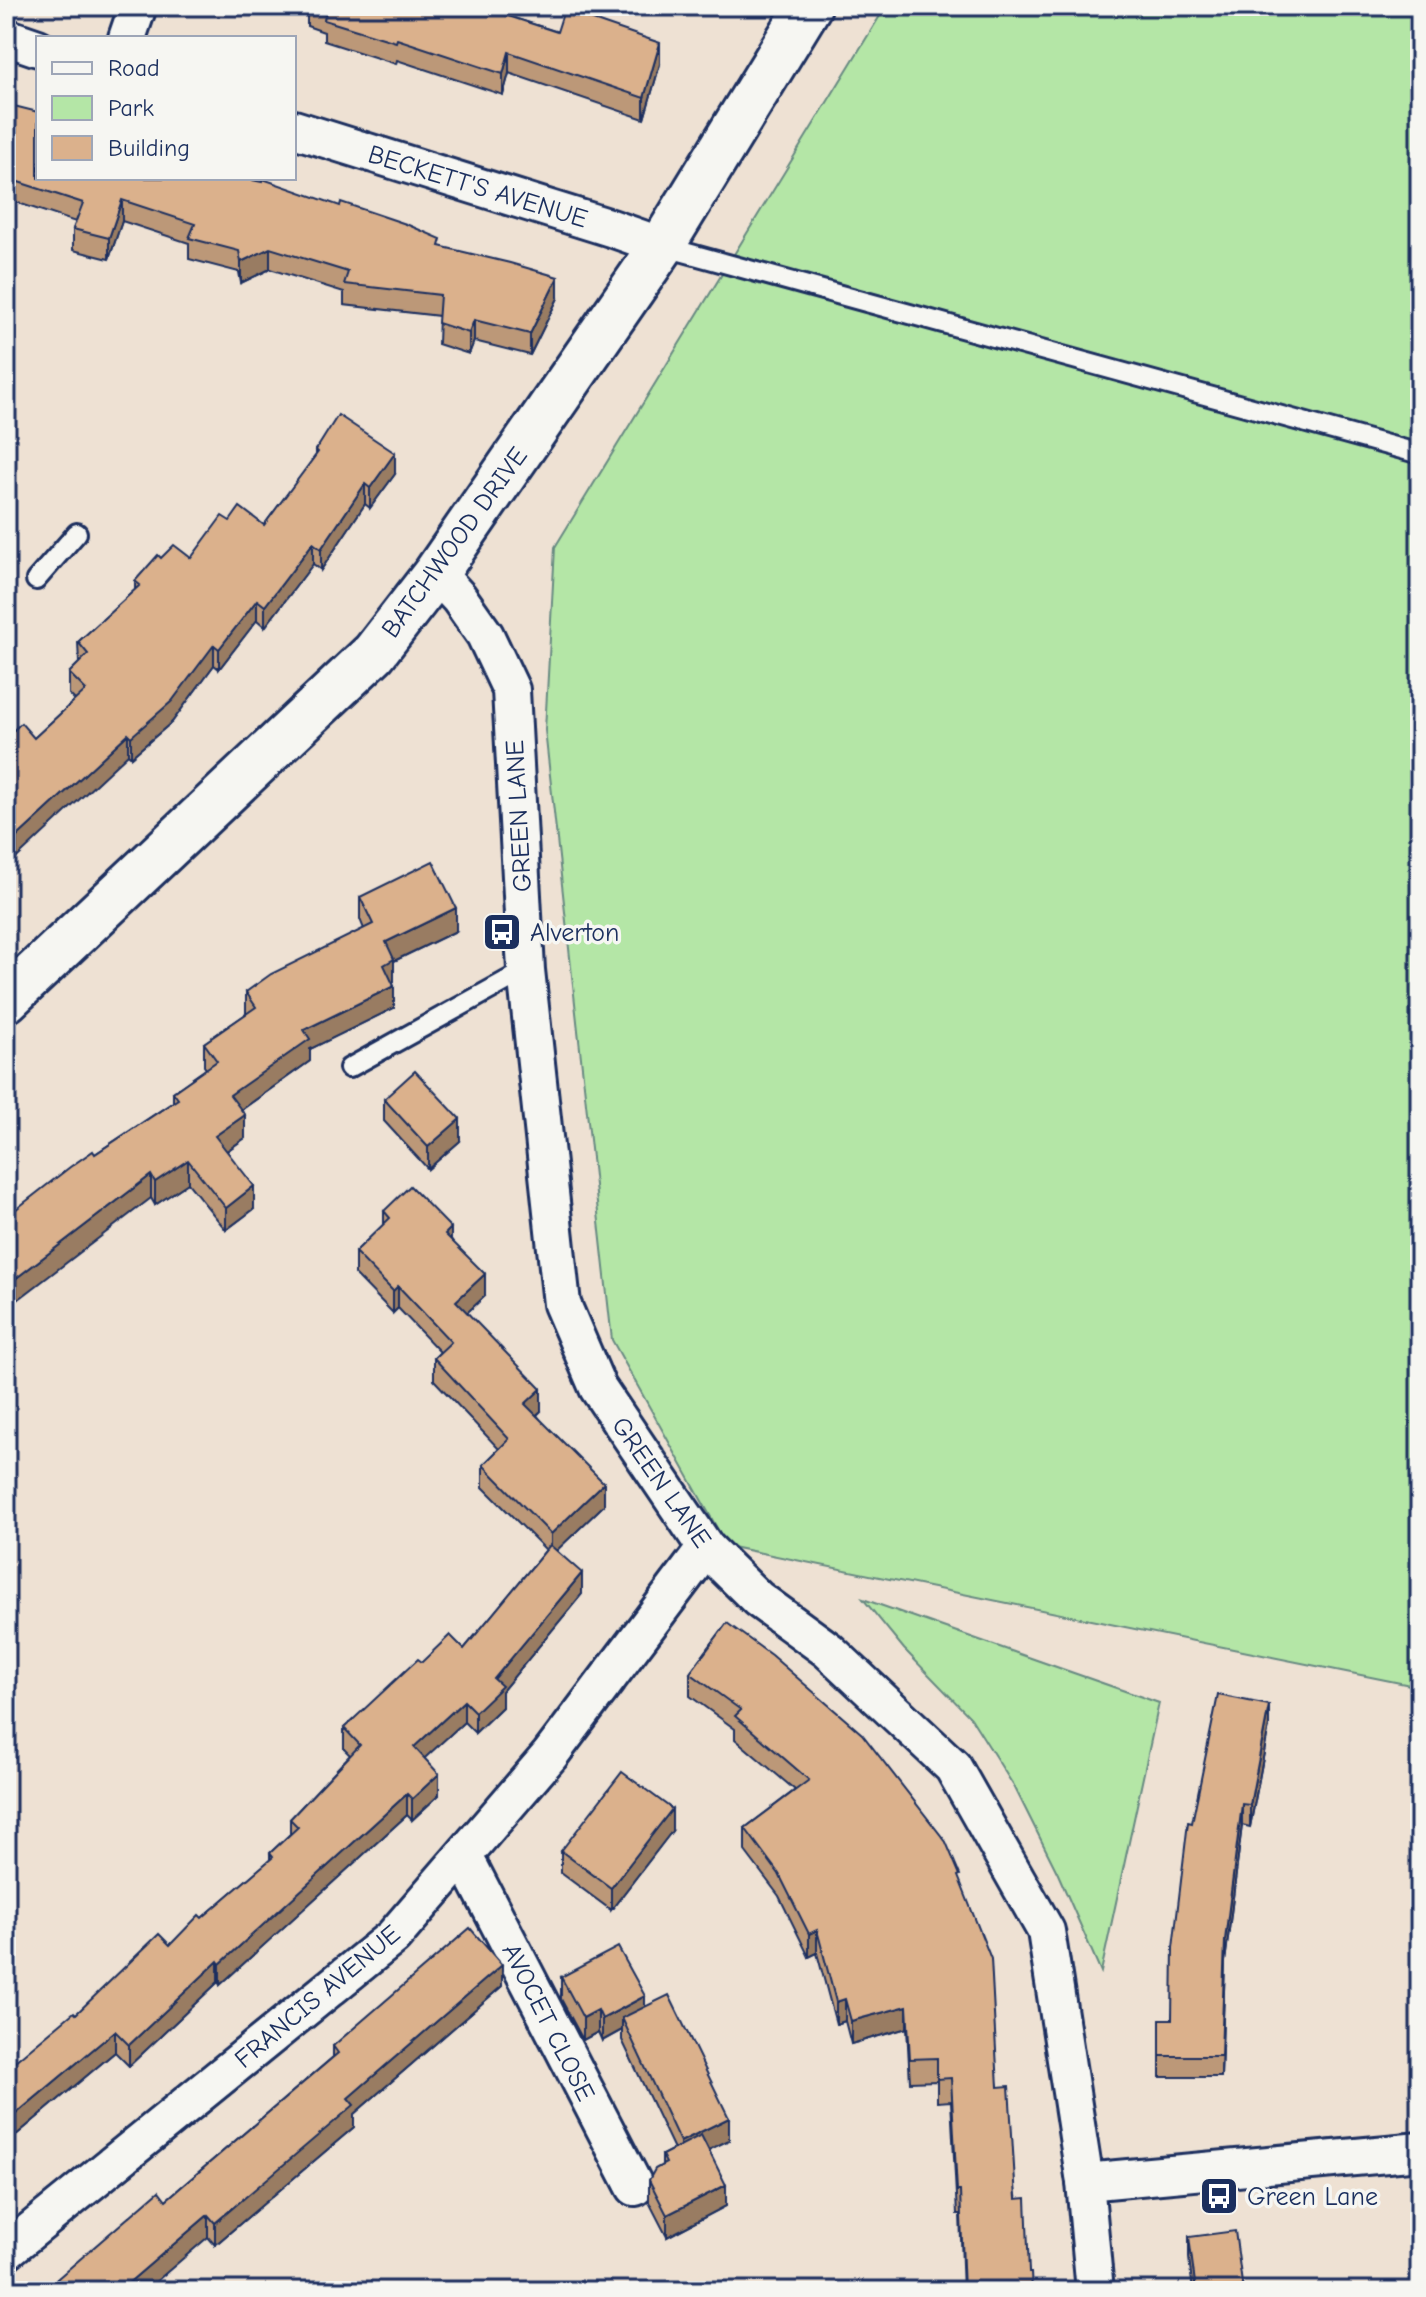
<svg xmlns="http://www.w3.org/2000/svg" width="1426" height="2297" font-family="'Comic Neue',sans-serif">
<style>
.green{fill:#b4e6a6;stroke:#688a82;stroke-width:2}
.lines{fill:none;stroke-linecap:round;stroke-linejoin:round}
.service-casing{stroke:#1b2f5e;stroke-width:24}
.minor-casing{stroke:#1b2f5e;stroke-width:42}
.tertiary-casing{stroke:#1b2f5e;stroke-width:50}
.service{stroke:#f6f6f2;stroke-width:18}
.minor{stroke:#f6f6f2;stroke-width:36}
.tertiary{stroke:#f6f6f2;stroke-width:44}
.wall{fill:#bc9878;stroke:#1b2f5e;stroke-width:2}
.shaded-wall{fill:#997c62;stroke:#1b2f5e;stroke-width:2}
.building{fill:#dbb18c;stroke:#1b2f5e;stroke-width:2}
.labels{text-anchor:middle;stroke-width:7;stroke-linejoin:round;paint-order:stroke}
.street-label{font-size:26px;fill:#1b2f5e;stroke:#f6f6f2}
.poi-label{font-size:26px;fill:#1b2f5e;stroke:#f6f6f2;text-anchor:start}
</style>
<rect width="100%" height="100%" fill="#eee1d3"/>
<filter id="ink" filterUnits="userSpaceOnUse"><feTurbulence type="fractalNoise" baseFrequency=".0125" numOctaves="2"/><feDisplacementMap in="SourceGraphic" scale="16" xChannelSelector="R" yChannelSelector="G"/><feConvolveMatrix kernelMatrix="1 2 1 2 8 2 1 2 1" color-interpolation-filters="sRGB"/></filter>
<g filter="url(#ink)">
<g class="green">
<polygon points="886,6 1420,6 1420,1687 727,1546 612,1340 545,730 555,547"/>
<polygon points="863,1599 1159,1703 1101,1972 1058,1874 1015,1788 971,1718 904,1649"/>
</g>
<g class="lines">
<defs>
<g id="service">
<polyline points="662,246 1420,454"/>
<polyline points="36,580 77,533"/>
<polyline points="349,1068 526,970"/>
</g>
<g id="minor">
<polyline points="6,37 38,48"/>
<polyline points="127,38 138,6"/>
<polyline points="294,129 611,228 662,246"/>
<polyline points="436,573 459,598 485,635 511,690 526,970 562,1304 598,1388 706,1548 758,1599 828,1650 953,1767 1046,1931 1085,2182 1095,2291"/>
<polyline points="464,1856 635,2187"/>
<polyline points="1085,2182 1420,2151"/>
<polyline points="6,2251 393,1937 550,1755 706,1548"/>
</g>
<polyline id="tertiary" points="6,1000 374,653 436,573 662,246 809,6"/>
</defs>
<use href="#service" class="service-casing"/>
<use href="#minor" class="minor-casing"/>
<use href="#tertiary" class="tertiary-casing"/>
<use href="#service" class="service"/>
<use href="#minor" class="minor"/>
<use href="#tertiary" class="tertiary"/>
</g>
<g class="wall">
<polygon points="278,6 485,6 485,9 660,64 644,119 509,73 503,95 397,60 396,64 324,41 324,32 307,26 307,16"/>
<polygon points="6,104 38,178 441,247 558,298 530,355 474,341 469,354 438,344 439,316 344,305 344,292 270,269 241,283 239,272 189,259 189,243 122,221 109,259 73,250 73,229 76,222 6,199"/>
<polygon points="316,450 395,474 370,508 365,504 321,570 313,564 265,627 257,620 219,669 214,665 172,722 131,757 128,754 34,738 75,700 69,694 69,673 79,663 78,642 135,590 135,581 161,558 191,558 230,521 264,525 316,456"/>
<polygon points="360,897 456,931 394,961 394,982 393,983 394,1008 310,1049 310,1061 241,1110 245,1138 227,1151 254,1209 226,1230 188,1183 155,1205 151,1198 95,1154 173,1102 173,1092 206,1069 204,1066 204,1043 246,1014 246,992 364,929 360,919"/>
<polygon points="384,1099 460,1141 428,1169 384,1121"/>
<polygon points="384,1211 451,1239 485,1296 467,1312 541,1411 537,1415 604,1505 556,1551 582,1594 502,1691 502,1707 475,1733 464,1722 424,1758 439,1795 412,1820 407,1815 220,1985 218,1982 129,2066 115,2052 15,2136 15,2144 8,2067 76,2014 170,1945 270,1860 270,1853 290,1834 290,1819 350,1755 344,1749 344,1728 422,1662 464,1649 546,1550 483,1487 483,1465 499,1449 434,1380 434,1358 440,1352 398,1308 393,1313 355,1274 355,1252 384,1224"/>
<polygon points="727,1623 960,1882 998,2087 1032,2291 963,2291 960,2214 957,2214 951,2101 937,2102 937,2081 910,2082 907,2028 851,2044 845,2021 836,2024 817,1953 809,1957 779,1896 745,1851 745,1828 795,1790 735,1739 735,1729 690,1696 690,1673"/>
<polygon points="1269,1726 1250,1827 1242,1825 1225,1962 1221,2077 1160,2077 1160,2019 1172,2019 1192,1823"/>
<polygon points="672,1831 611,1910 561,1873 561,1851"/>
<polygon points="561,1977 645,2007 729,2140 708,2150 726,2206 667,2237 649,2202 649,2180 662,2165 662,2155 674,2149 622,2040 622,2030 602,2041 598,2032 583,2040 561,1999"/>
<polygon points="502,1986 354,2114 354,2127 215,2245 208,2237 166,2200 333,2057 333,2046"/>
<polygon points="1189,2237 1243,2291 1193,2291 1189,2258"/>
</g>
<g class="shaded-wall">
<polygon points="660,43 660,64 644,119 644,98"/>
<polygon points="509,52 509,73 503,95 503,74"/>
<polygon points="122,200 122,221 109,259 109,238"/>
<polygon points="270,248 270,269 241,283 241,262"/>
<polygon points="558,277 558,298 530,355 530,334"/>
<polygon points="474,320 474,341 469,354 469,333"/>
<polygon points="395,453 395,474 370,508 370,488"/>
<polygon points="365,484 365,504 321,570 321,549"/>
<polygon points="313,543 313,564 265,627 265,606"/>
<polygon points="257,600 257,620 219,669 219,649"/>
<polygon points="214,645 214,665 172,722 131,757 131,737"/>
<polygon points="128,734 128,754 6,868 6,847"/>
<polygon points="456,908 456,931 394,961 394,982 384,988 384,965 386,942"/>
<polygon points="394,986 394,1008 310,1049 310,1061 230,1118 230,1095 304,1030"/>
<polygon points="245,1115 245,1138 215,1159 215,1136"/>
<polygon points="460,1119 460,1141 428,1169 428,1147"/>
<polygon points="188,1160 188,1183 155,1205 155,1182"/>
<polygon points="151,1175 151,1198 6,1309 6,1286"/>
<polygon points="254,1186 254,1209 226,1230 226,1208"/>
<polygon points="451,1228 451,1250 445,1234"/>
<polygon points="485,1274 485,1296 456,1323 456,1301"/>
<polygon points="398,1286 398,1308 393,1313 393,1291"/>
<polygon points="541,1389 541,1411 525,1425 525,1404"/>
<polygon points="604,1483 604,1505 551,1556 551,1534"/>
<polygon points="582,1573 582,1594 502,1691 502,1707 475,1733 475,1712 494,1679"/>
<polygon points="464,1701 464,1722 414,1768 414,1747"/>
<polygon points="1269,1705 1269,1726 1250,1827 1250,1805"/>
<polygon points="439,1774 439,1795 412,1820 412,1799"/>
<polygon points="407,1794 407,1815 220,1985 220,1964"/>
<polygon points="1242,1804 1242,1825 1225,1962 1221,2077 1225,1940"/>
<polygon points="672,1809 672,1831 611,1910 611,1888"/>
<polygon points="817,1930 817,1953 809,1957 809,1934"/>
<polygon points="218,1961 218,1982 129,2066 129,2045"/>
<polygon points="502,1965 502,1986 354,2114 354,2127 215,2245 215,2223 348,2098"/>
<polygon points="645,1996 645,2018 622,2018 622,2030 602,2041 602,2019"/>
<polygon points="845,1999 845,2021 836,2024 836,2002"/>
<polygon points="907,2006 907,2028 851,2044 851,2021"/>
<polygon points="598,2010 598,2032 583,2040 583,2018"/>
<polygon points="115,2031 115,2052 15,2136 15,2144 6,2151 6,2130 11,2118"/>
<polygon points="729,2118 729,2140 680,2164 680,2142"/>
<polygon points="726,2185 726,2206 667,2237 667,2215"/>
<polygon points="208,2215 208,2237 145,2291 119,2291"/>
</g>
<g class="building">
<polygon points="310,6 484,6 484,8 557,32 564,10 660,43 644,98 509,52 503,74 397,39 396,42 324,20 326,11"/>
<polygon points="6,104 38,112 38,178 243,178 262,182 263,179 340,206 341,202 406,224 441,239 439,246 510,263 558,277 530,334 474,320 469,333 438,323 440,295 344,284 348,272 270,248 241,262 239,251 189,238 195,224 122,200 109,238 73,229 83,203 6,178"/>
<polygon points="338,415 395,453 370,488 365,484 321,549 313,543 265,606 257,600 219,649 214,645 172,701 131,737 128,734 6,847 6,738 21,723 34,738 86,690 69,673 88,654 78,642 140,585 135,581 158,555 161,558 174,545 191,558 222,516 230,521 240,507 264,525 318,452 316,450"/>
<polygon points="433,861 456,908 386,942 394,959 384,965 394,986 304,1030 310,1039 230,1095 245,1115 215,1136 254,1186 226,1208 188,1160 155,1182 151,1175 6,1286 6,1217 70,1167 93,1151 95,1154 178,1099 173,1092 217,1061 204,1043 256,1007 246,992 271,974 373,924 360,897"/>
<polygon points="415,1071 460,1119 428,1147 384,1099"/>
<polygon points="410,1186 451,1228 445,1234 485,1274 456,1301 541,1389 525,1404 604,1483 551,1534 483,1465 509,1439 434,1358 451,1342 398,1286 393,1291 355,1252 390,1218 384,1211"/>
<polygon points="550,1545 582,1573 494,1679 502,1686 475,1712 464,1701 414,1747 439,1774 412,1799 407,1794 220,1964 218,1961 129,2045 115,2031 11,2118 15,2123 6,2130 6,2065 8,2067 74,2012 76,2014 159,1934 170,1945 199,1915 202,1918 273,1857 270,1853 298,1827 290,1819 360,1745 344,1728 418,1659 422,1662 450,1635 464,1649"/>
<polygon points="727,1623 771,1655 862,1734 946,1842 960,1875 958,1876 991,1959 998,2087 1009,2086 1016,2199 1026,2198 1029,2273 1031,2273 1032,2291 964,2291 960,2191 957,2191 951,2078 937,2079 937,2058 910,2059 907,2006 851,2021 845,1999 836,2002 817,1930 809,1934 779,1874 745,1828 809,1780 735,1716 741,1710 690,1673"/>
<polygon points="1218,1695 1269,1705 1250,1805 1242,1804 1225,1940 1221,2056 1160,2056 1160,2019 1172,2019 1173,1948 1188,1822 1192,1823"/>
<polygon points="622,1772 672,1809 611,1888 561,1851"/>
<polygon points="470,1928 502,1965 348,2098 354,2105 215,2223 208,2215 119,2291 43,2291 159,2191 166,2200 338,2053 333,2046"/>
<polygon points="618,1947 645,1996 602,2019 598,2010 583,2018 561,1977"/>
<polygon points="669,1995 729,2118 680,2142 622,2018"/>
<polygon points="701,2135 726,2185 667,2215 649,2180 655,2169 666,2163 662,2155"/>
<polygon points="1235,2231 1243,2291 1196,2291 1189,2237"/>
</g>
</g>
<defs>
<symbol id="bus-square" viewBox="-11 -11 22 22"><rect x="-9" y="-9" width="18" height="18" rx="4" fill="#1b2f5e" stroke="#f6f6f2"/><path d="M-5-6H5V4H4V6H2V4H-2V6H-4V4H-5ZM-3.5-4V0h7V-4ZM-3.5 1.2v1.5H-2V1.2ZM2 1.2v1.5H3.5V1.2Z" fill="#fff"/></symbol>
</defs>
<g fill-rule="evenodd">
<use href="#bus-square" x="480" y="910" width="44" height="44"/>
<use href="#bus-square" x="1197" y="2174" width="44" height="44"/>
</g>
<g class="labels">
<g class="street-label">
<text transform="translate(478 186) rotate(17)" y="9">BECKETT'S AVENUE</text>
<text transform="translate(454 542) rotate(-54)" y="9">BATCHWOOD DRIVE</text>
<text transform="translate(518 816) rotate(-93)" y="9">GREEN LANE</text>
<text transform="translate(662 1482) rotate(55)" y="9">GREEN LANE</text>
<text transform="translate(317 1996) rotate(-40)" y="9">FRANCIS AVENUE</text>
<text transform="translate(549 2022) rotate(63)" y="9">AVOCET CLOSE</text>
</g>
<g class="poi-label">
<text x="530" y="941">Alverton</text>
<text x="1247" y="2205">Green Lane</text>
</g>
</g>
<rect width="1426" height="2297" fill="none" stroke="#f6f6f2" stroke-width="32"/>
<rect x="16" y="16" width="1394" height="2265" fill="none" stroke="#1b2f5e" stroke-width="3" filter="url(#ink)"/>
<rect x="36" y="36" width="260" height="144" fill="#f6f6f2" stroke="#9ea6b7" stroke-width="2"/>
<rect x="52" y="62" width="40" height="12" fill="#f6f6f2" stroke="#9ea6b7" stroke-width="2"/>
<text x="108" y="76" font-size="24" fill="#1b2f5e">Road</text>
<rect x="52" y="96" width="40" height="24" fill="#b4e6a6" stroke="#9ea6b7" stroke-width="2"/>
<text x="108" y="116" font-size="24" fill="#1b2f5e">Park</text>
<rect x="52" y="136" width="40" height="24" fill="#dbb18c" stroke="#9ea6b7" stroke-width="2"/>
<text x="108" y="156" font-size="24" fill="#1b2f5e">Building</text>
</svg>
